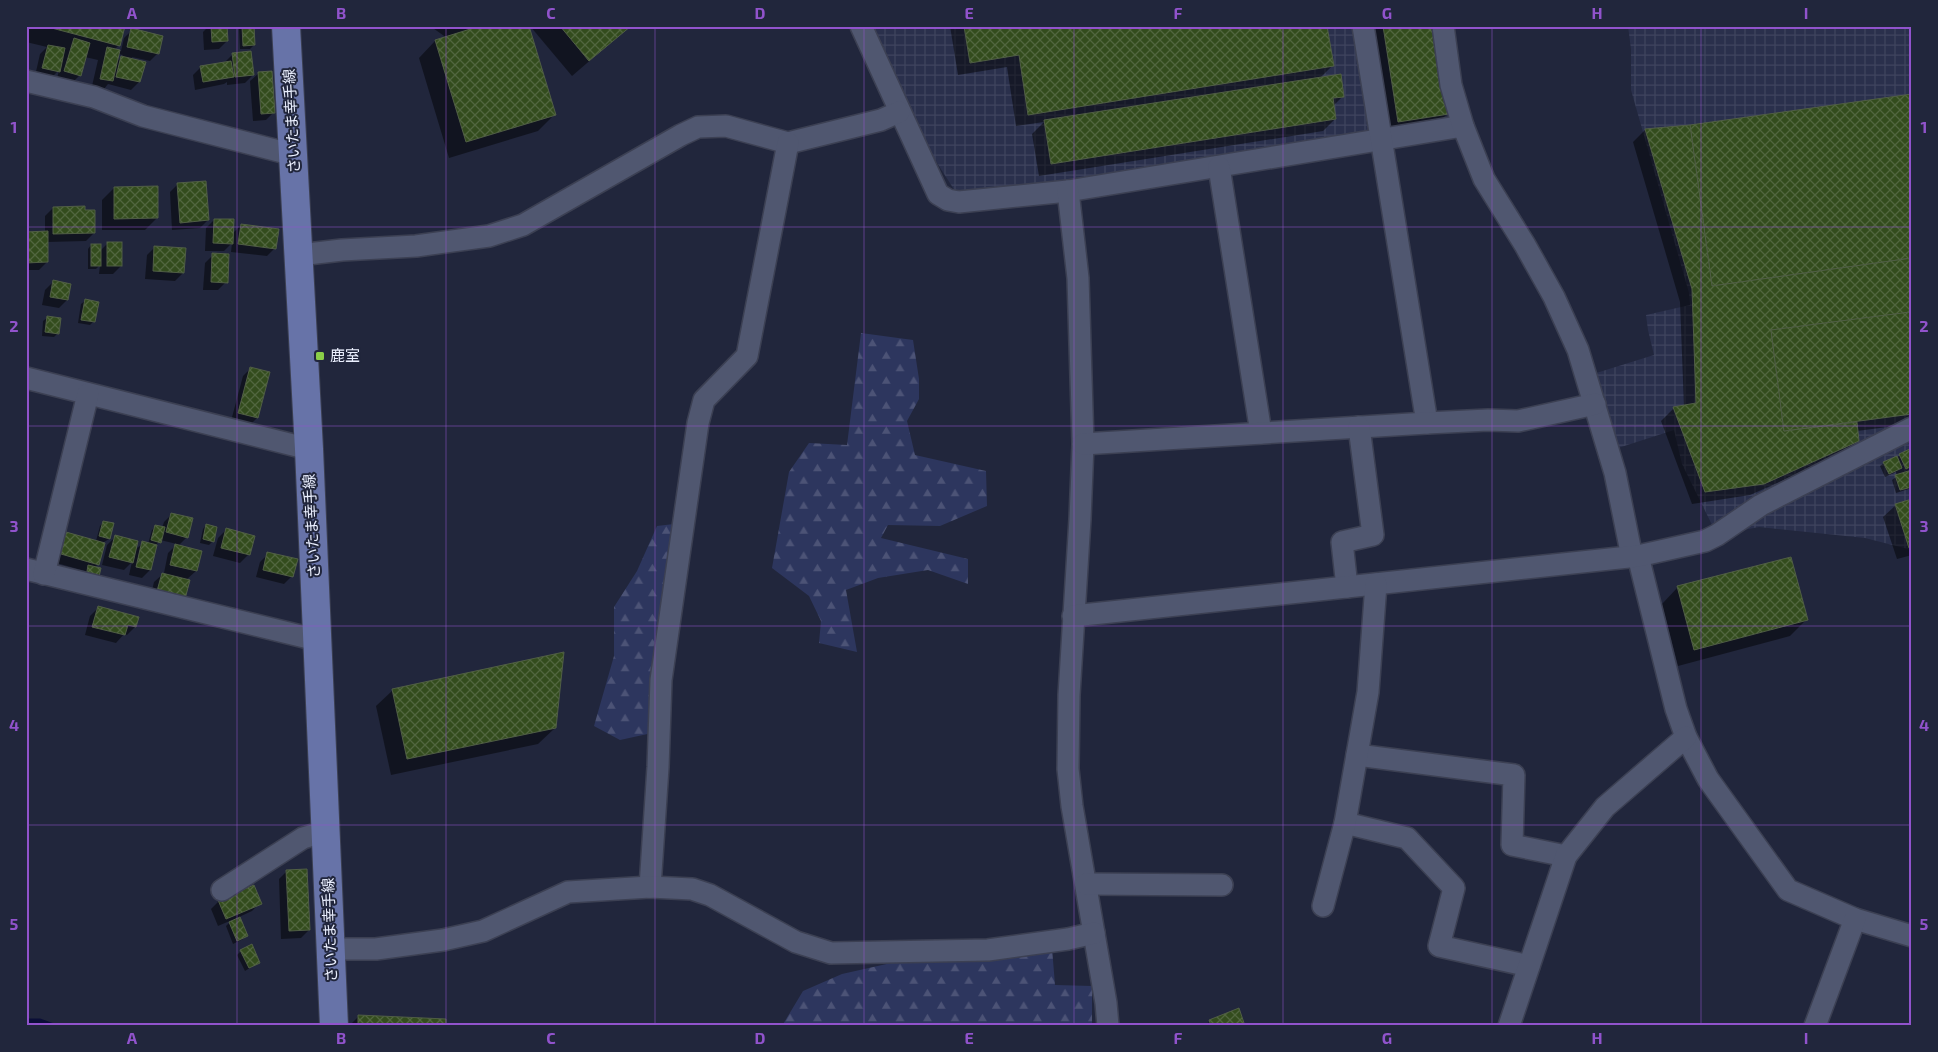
<svg xmlns="http://www.w3.org/2000/svg" width="1938" height="1052" font-family="'Exo 2','Noto Sans JP',sans-serif">
<style>
.industrial{fill:url(#industrial-grid)}
.forest{fill:url(#forest-firs)}
.shadow{fill:#0007;fill-rule:evenodd}
.lines{fill:none;stroke-linecap:round;stroke-linejoin:round}
.stream{stroke:#0b0e37;stroke-width:5}
.building{fill:url(#building-cross-hatch);stroke:#505e45}
.minor-casing{stroke:#3c4053;stroke-width:24}
.major-casing{stroke:#3c4053;stroke-width:30}
.minor{stroke:#505770;stroke-width:21}
.major{stroke:#6773a8;stroke-width:28}
.grid{fill:none;stroke:#9153cc;stroke-width:1;stroke-opacity:0.55}
.poi-dot{fill:#8ace48;stroke:#21263c;stroke-width:2}
.labels{text-anchor:middle;stroke-width:4;stroke-linejoin:round;paint-order:stroke}
.street-label{font-size:15px;fill:#ebf0ff;stroke:#21263c}
.poi-label{font-size:15px;fill:#ebf0ff;stroke:#21263c;text-anchor:start}
.neatline{fill:none;stroke:#9153cc;stroke-width:2}
.grid-label{font-size:16px;text-anchor:middle;font-weight:bold;fill:#9153cc}
</style>
<defs>
<pattern id="industrial-grid" width="8" height="8" patternUnits="userSpaceOnUse" patternTransform="scale(1.25)"><rect width="8" height="8" fill="#2a304c"/><path d="M0 4h8M4 0v8" fill="none" stroke="#3f445e"/></pattern>
<pattern id="forest-firs" width="22" height="20" patternUnits="userSpaceOnUse" patternTransform="scale(1.25)"><rect width="22" height="20" fill="#2d365e"/><path d="M5 1l3.5 6h-7zM16 11l3.5 6h-7z" fill="#4c5376"/></pattern>
<pattern id="building-cross-hatch" width="8" height="8" patternUnits="userSpaceOnUse" patternTransform="scale(1.25)"><rect width="8" height="8" fill="#334c1d"/><path d="M0 0l8 8M0 8l8-8" fill="none" stroke="#51663f"/></pattern>
</defs>
<rect width="100%" height="100%" fill="#21263c"/>
<g class="industrial">
<polygon points="873,26 1356,26 1374,133 1091,178 955,191 932,155"/>
<polygon points="1628,26 1912,26 1912,550 1865,538 1759,527 1717,535 1682,464 1674,430 1615,449 1593,374 1654,355 1648,330 1646,315 1690,305 1689,293 1631,90 1631,49"/>
</g>
<g class="forest">
<polygon points="861,333 913,340 919,379 919,399 907,421 915,455 986,471 987,506 940,526 888,525 881,538 968,559 968,584 928,570 878,578 846,590 857,652 819,643 821,621 809,596 772,568 789,472 809,443 847,445"/>
<polygon points="674,524 652,733 620,740 594,726 614,656 614,607 637,571 657,526"/>
<polygon points="1052,948 1055,985 1092,986 1092,1026 782,1026 803,991 842,974 900,961"/>
</g>
<g class="shadow">
<path d="M26 26H124L119 45 114 50 121 51 124 38 132 30 158 53 150 61 132 57 131 59 144 63 139 82 131 90 108 84 104 89 92 86 98 60 85 57 80 75 72 83 57 79 59 70 50 79 35 76 40 54 47 47 26 42ZM118 54 123 55 116 63Z"/>
<polygon points="209,26 226,26 227,41 219,49 204,50 203,32"/>
<polygon points="241,26 253,26 254,45 250,49 240,49 239,29"/>
<polygon points="430,26 527,26 554,115 538,131 449,158 419,58 435,41 447,38"/>
<polygon points="530,26 630,26 572,76"/>
<polygon points="950,26 1326,26 1332,66 1320,78 1343,96 1333,106 1335,119 1323,131 1039,176 1032,134 1044,122 1016,126 1007,67 958,75"/>
<polygon points="1369,26 1434,26 1447,114 1435,126 1386,133"/>
<polygon points="233,54 253,75 245,83 227,85 227,82 224,84 195,90 193,75 201,67 225,62"/>
<polygon points="259,73 274,112 266,120 253,121 250,81"/>
<polygon points="1912,96 1912,322 1910,322 1912,423 1910,424 1857,431 1858,441 1845,453 1750,495 1692,504 1661,421 1674,408 1684,407 1680,302 1633,142 1645,130 1690,126"/>
<polygon points="178,184 208,220 200,228 172,230 170,192"/>
<polygon points="114,188 157,218 145,230 102,230 102,200"/>
<polygon points="53,208 94,233 86,241 47,242 47,262 39,270 26,270 26,233 45,233 45,216"/>
<polygon points="214,220 232,234 241,225 275,248 267,256 231,252 232,243 224,251 205,251 206,228"/>
<polygon points="108,243 121,266 113,274 99,274 100,265 96,269 88,269 88,249 91,245 99,252"/>
<polygon points="155,247 183,273 175,281 145,279 147,255"/>
<polygon points="213,255 226,282 218,290 203,290 205,263"/>
<polygon points="53,282 67,300 59,308 42,305 45,290"/>
<polygon points="85,301 94,321 90,325 78,323 81,304"/>
<polygon points="47,318 58,333 54,337 42,336 43,321"/>
<polygon points="251,368 257,418 249,426 231,421 243,376"/>
<polygon points="1912,450 1912,469 1908,471 1908,473 1912,472 1912,488 1896,493 1892,480 1897,476 1896,472 1885,477 1880,466 1884,463"/>
<polygon points="1912,500 1912,555 1897,559 1883,517 1896,505"/>
<polygon points="172,514 187,537 178,546 196,571 186,580 150,599 154,582 164,573 168,553 177,544 160,540 156,545 150,570 142,578 129,575 132,562 124,570 102,565 107,545 115,537 134,551 143,543 148,544 152,530 155,527 162,528 164,522"/>
<polygon points="103,522 109,539 104,542 98,564 83,581 85,571 53,562 59,541 67,533 96,541 100,526"/>
<polygon points="206,525 213,541 209,545 200,543 203,529"/>
<polygon points="226,530 248,555 240,563 213,556 218,538"/>
<polygon points="268,554 292,576 284,584 256,577 260,562"/>
<polygon points="1678,587 1806,620 1790,636 1678,666 1662,604"/>
<polygon points="98,608 135,627 127,635 124,634 116,643 85,635 90,616"/>
<polygon points="393,690 555,728 538,744 391,775 376,706"/>
<polygon points="287,871 309,930 301,938 281,939 279,879"/>
<polygon points="219,901 260,903 252,911 239,917 247,935 243,939 233,944 226,926 232,920 218,926 211,909"/>
<polygon points="241,951 259,962 245,971 237,955"/>
<polygon points="359,1016 445,1026 349,1026"/>
<polygon points="1210,1021 1244,1026 1205,1026"/>
</g>
<g class="lines">
<polyline class="stream" points="26,1021 40,1021 54,1026"/>
</g>
<g class="building">
<polygon points="44,26 125,26 120,46"/>
<polygon points="211,26 227,26 228,41 212,42"/>
<polygon points="242,26 254,26 255,45 243,46"/>
<polygon points="480,26 529,26 556,115 466,142 435,40"/>
<polygon points="560,26 631,26 589,61"/>
<polygon points="964,26 1327,26 1334,66 1028,115 1019,55 970,63"/>
<polygon points="1383,26 1435,26 1449,114 1398,122"/>
<polygon points="131,28 163,36 159,54 127,47"/>
<polygon points="74,38 90,43 81,76 64,71"/>
<polygon points="48,45 65,48 60,72 42,68"/>
<polygon points="107,47 120,50 113,81 100,79"/>
<polygon points="251,51 254,75 235,77 232,53"/>
<polygon points="121,56 146,62 140,82 116,77"/>
<polygon points="231,61 234,77 203,82 200,66"/>
<polygon points="272,71 275,113 261,114 258,72"/>
<polygon points="1341,74 1344,97 1333,98 1336,119 1051,164 1044,120"/>
<polygon points="1912,94 1912,258 1712,286 1690,125"/>
<polygon points="1690,125 1712,286 1912,258 1912,312 1771,330 1784,431 1857,422 1859,441 1764,484 1705,492 1673,407 1696,403 1692,289 1645,129"/>
<polygon points="206,181 209,220 180,223 177,183"/>
<polygon points="158,186 158,218 114,219 114,187"/>
<polygon points="85,206 85,210 95,210 95,233 53,234 53,207"/>
<polygon points="214,219 234,219 233,244 213,243"/>
<polygon points="241,224 279,229 276,249 238,244"/>
<polygon points="48,231 48,262 26,263 26,232"/>
<rect x="107" y="242" width="15" height="24"/>
<rect x="91" y="244" width="10" height="22"/>
<polygon points="154,246 186,248 184,273 153,271"/>
<polygon points="212,253 229,254 228,283 211,282"/>
<polygon points="53,280 71,284 68,300 50,297"/>
<polygon points="85,299 99,302 95,322 81,320"/>
<polygon points="1910,312 1912,324 1912,414 1784,431 1771,330"/>
<polygon points="47,316 61,318 59,334 45,332"/>
<polygon points="250,367 270,372 258,418 238,413"/>
<polygon points="1912,448 1912,466 1906,469 1899,454"/>
<polygon points="1897,456 1902,468 1889,474 1883,462"/>
<polygon points="1912,470 1912,487 1900,490 1895,475"/>
<polygon points="1912,499 1912,547 1909,548 1895,504"/>
<polygon points="171,513 193,518 188,538 166,532"/>
<polygon points="103,521 114,523 110,539 99,536"/>
<polygon points="206,524 217,527 214,542 203,539"/>
<polygon points="155,525 165,527 161,543 151,540"/>
<polygon points="226,528 255,536 250,555 221,548"/>
<polygon points="66,532 105,543 99,565 61,554"/>
<polygon points="115,535 138,541 133,563 109,557"/>
<polygon points="142,541 157,545 151,570 136,567"/>
<polygon points="175,544 202,551 197,571 170,565"/>
<polygon points="267,552 298,559 293,577 263,570"/>
<polygon points="1791,557 1808,620 1694,650 1677,586"/>
<polygon points="88,565 101,568 98,581 86,578"/>
<polygon points="162,573 190,580 185,599 157,591"/>
<polygon points="98,606 139,617 136,627 128,625 125,635 92,627"/>
<polygon points="564,652 556,728 407,759 392,689"/>
<polygon points="307,869 310,930 289,931 286,870"/>
<polygon points="254,885 262,904 226,919 218,900"/>
<polygon points="240,917 248,936 237,941 229,922"/>
<polygon points="252,944 260,963 249,968 240,950"/>
<polygon points="1239,1008 1245,1026 1211,1026 1209,1020"/>
<polygon points="358,1015 446,1019 446,1026 358,1026"/>
</g>
<g class="lines">
<defs>
<g id="minor">
<polyline points="861,26 938,194 948,200 959,202 1068,191 1463,126"/>
<polyline points="1363,26 1427,423"/>
<polyline points="1443,26 1451,85 1463,126 1484,179 1525,245 1554,297 1578,350 1615,473 1632,557"/>
<polyline points="26,81 94,97 143,116 294,155"/>
<polyline points="1219,167 1261,433"/>
<polyline points="1068,191 1078,278 1083,444 1080,519 1069,695 1068,769 1072,806 1106,1003 1108,1026"/>
<polyline points="299,255 342,250 416,246 489,236 523,225 681,135 698,127 726,126 788,143 881,120 899,112"/>
<polyline points="26,378 309,449"/>
<polyline points="1083,444 1427,423 1488,420 1518,421 1595,404"/>
<polyline points="1638,556 1676,709 1686,737 1708,779 1788,890 1855,919 1912,936"/>
<polyline points="26,569 317,640"/>
<polyline points="44,574 88,394"/>
<polyline points="1347,587 1342,542 1373,535 1359,427"/>
<polyline points="1073,616 1638,556 1705,541 1717,535 1761,505 1912,428"/>
<polyline points="1357,755 1514,775 1512,845 1566,856"/>
<polyline points="1345,823 1407,838 1454,888 1439,946 1529,966"/>
<polyline points="1086,884 1222,885"/>
<polyline points="650,887 658,767 661,680 698,423 704,400 747,356 788,143"/>
<polyline points="222,890 303,838 326,831"/>
<polyline points="1323,906 1345,823 1368,692 1376,584"/>
<polyline points="331,949 376,949 443,940 483,931 568,892 650,887 692,889 710,895 796,942 831,953 988,950 1068,939 1094,933"/>
<polyline points="1509,1026 1566,856 1605,807 1686,737"/>
<polyline points="1815,1026 1855,919"/>
</g>
<polyline id="major" points="286,26 309,449 334,1026"/>
</defs>
<use href="#minor" class="minor-casing"/>
<use href="#major" class="major-casing"/>
<use href="#minor" class="minor"/>
<use href="#major" class="major"/>
</g>
<path class="grid" d="M237 26V1026M446 26V1026M655 26V1026M864 26V1026M1074 26V1026M1283 26V1026M1492 26V1026M1701 26V1026M26 227H1912M26 426H1912M26 626H1912M26 825H1912"/>
<rect class="poi-dot" x="315" y="351" width="10" height="10" rx="2.5"/>
<g class="labels">
<g class="street-label">
<text transform="translate(292 121) rotate(-93)" y="5">さいたま幸手線</text>
<text transform="translate(312 526) rotate(-93)" y="5">さいたま幸手線</text>
<text transform="translate(330 930) rotate(-92)" y="5">さいたま幸手線</text>
</g>
<g class="poi-label">
<text x="330" y="361">鹿室</text>
</g>
</g>
<rect width="1938" height="1052" fill="none" stroke="#21263c" stroke-width="55"/>
<rect x="28" y="28" width="1882" height="996" class="neatline"/>
<g class="grid-label">
<text x="132" y="19">A</text>
<text x="341" y="19">B</text>
<text x="551" y="19">C</text>
<text x="760" y="19">D</text>
<text x="969" y="19">E</text>
<text x="1178" y="19">F</text>
<text x="1387" y="19">G</text>
<text x="1597" y="19">H</text>
<text x="1806" y="19">I</text>
<text x="14" y="133">1</text>
<text x="1924" y="133">1</text>
<text x="14" y="332">2</text>
<text x="1924" y="332">2</text>
<text x="14" y="532">3</text>
<text x="1924" y="532">3</text>
<text x="14" y="731">4</text>
<text x="1924" y="731">4</text>
<text x="14" y="930">5</text>
<text x="1924" y="930">5</text>
<text x="132" y="1044">A</text>
<text x="341" y="1044">B</text>
<text x="551" y="1044">C</text>
<text x="760" y="1044">D</text>
<text x="969" y="1044">E</text>
<text x="1178" y="1044">F</text>
<text x="1387" y="1044">G</text>
<text x="1597" y="1044">H</text>
<text x="1806" y="1044">I</text>
</g>
</svg>
